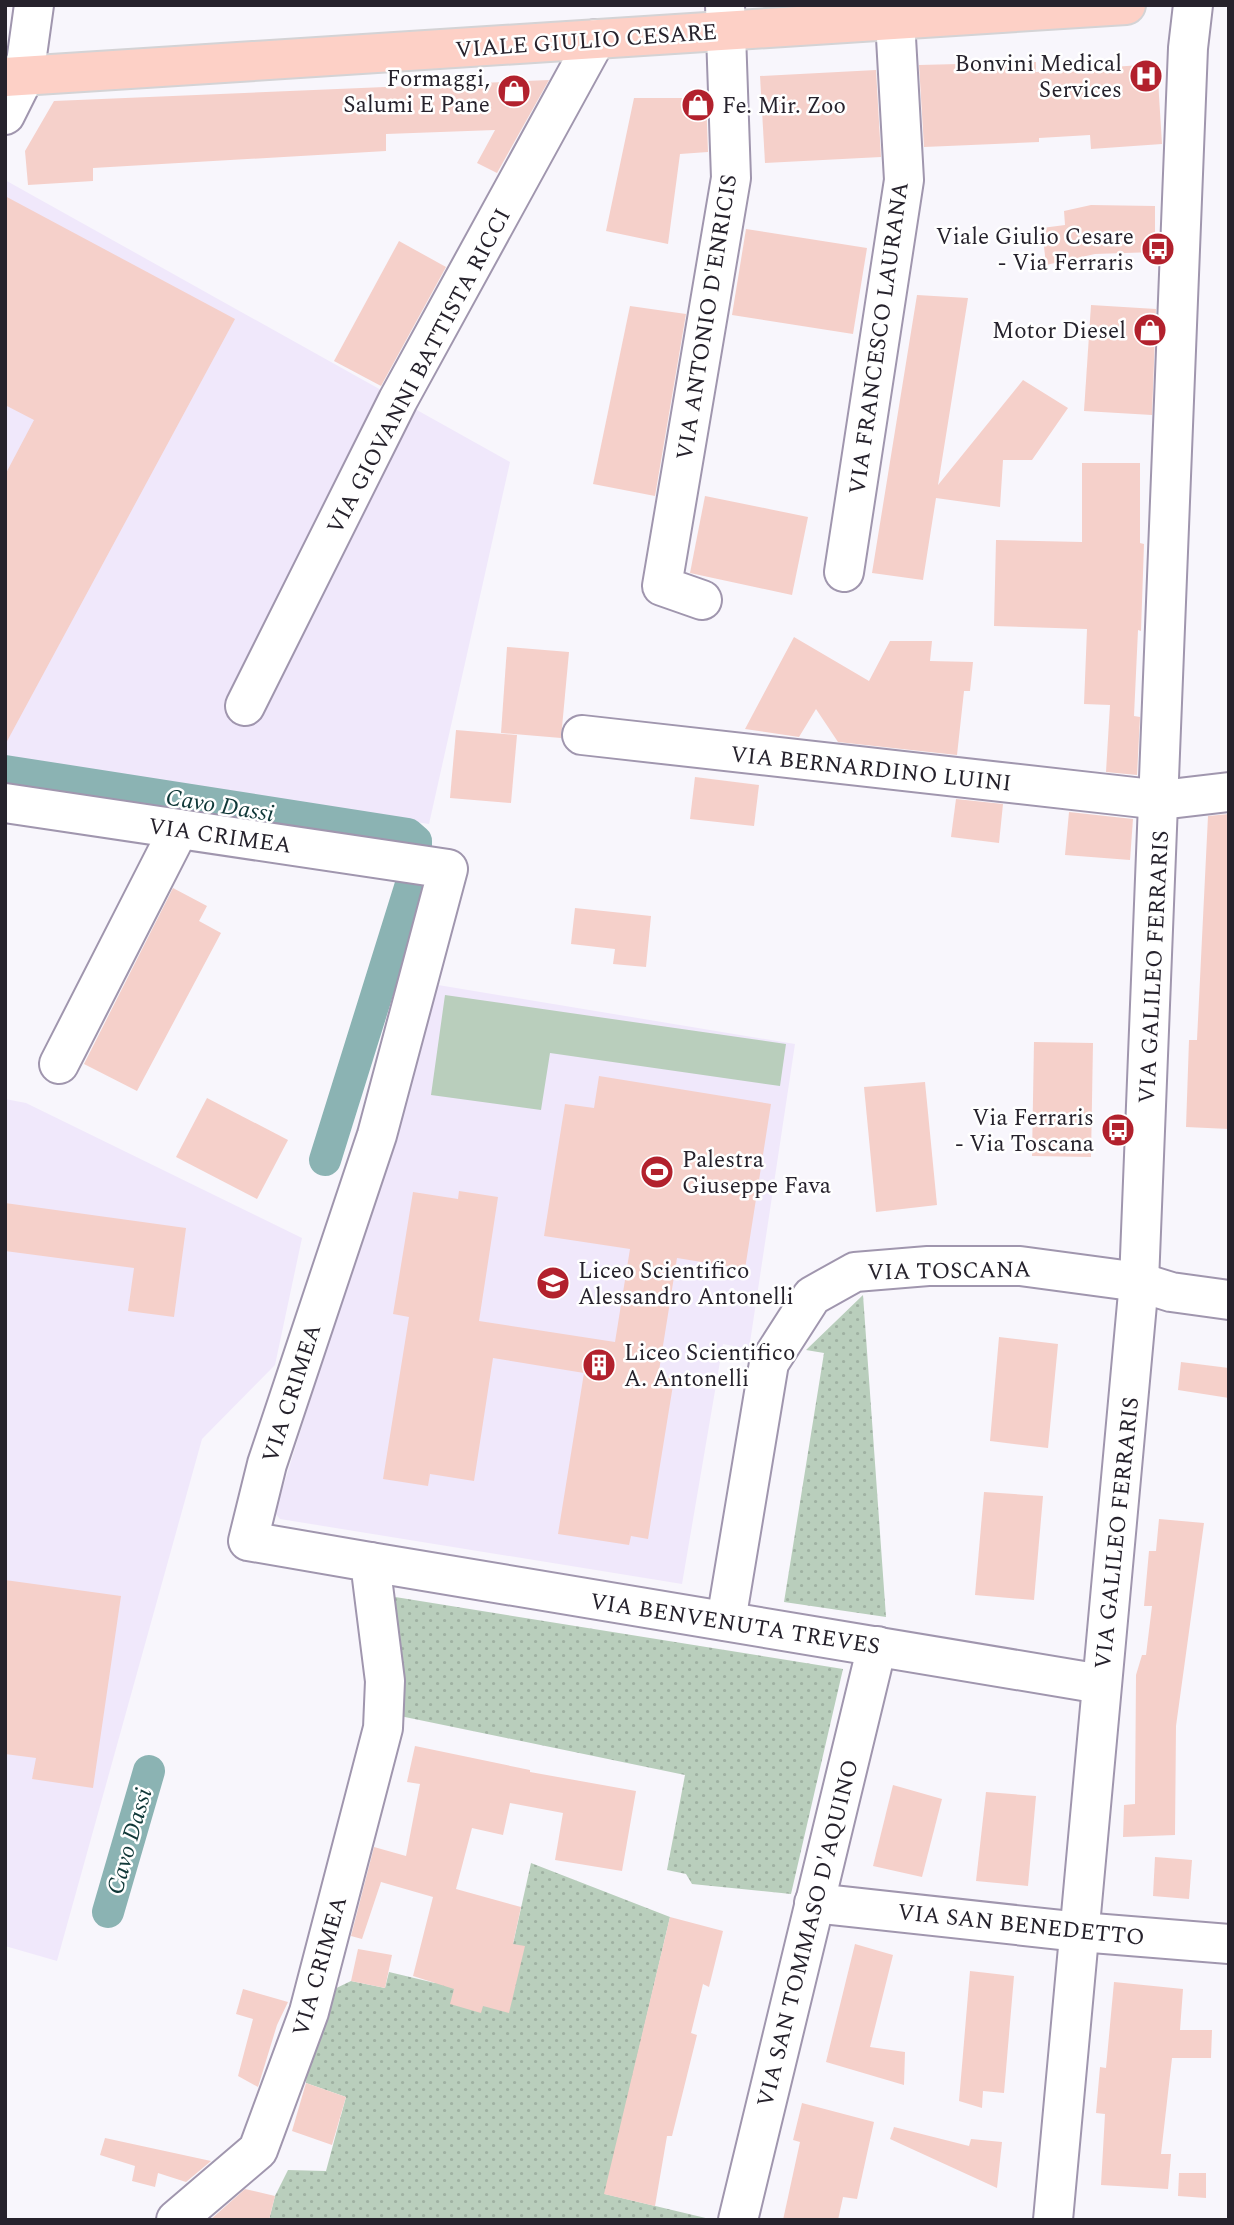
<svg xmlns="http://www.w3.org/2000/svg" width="1234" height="2225" font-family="Spectral,serif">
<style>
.built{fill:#f0e8fb}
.grass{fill:url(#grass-dots)}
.green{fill:#b9cebc}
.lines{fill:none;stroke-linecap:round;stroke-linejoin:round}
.canal{stroke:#8bb3b3;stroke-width:32}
.building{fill:#f5d0ca}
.minor-casing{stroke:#a096ae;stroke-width:42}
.major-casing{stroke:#d4d3d5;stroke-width:42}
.minor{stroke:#fff;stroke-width:38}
.major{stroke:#fdd0c6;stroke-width:38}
.labels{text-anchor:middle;stroke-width:5;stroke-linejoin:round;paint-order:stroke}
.street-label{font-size:23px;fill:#26222c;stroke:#fff}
.poi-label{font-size:23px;fill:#26222c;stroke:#fff;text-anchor:end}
.water-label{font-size:24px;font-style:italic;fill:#0f3737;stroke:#fff}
</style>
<defs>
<pattern id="grass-dots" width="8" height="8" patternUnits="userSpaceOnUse" patternTransform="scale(1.75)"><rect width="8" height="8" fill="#b9cebc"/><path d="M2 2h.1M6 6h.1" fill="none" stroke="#9fb1a2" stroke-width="1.8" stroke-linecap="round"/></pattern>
</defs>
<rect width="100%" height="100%" fill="#f8f6fc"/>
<g class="built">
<polygon points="5,180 510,462 429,824 5,758"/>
<polygon points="432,984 795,1044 749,1349 723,1344 682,1584 280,1519 275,1513 365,1223"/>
<polygon points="5,1099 26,1103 302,1238 275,1365 202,1439 57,1961 5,1946"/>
</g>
<g class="grass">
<polygon points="863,1295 886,1617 784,1602 824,1353 806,1350"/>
<polygon points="389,1596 843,1669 791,1894 692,1884 686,1874 667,1870 685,1775 400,1716"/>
<polygon points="531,1863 670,1917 605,2194 714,2220 269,2220 275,2196 288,2170 326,2171 346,2097 306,2083 308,2048 326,1993 351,1981 385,1988 389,1972 435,1983 513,1944"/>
</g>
<polygon class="green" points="445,995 786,1044 780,1086 550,1053 541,1110 431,1095"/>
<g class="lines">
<g class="canal">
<polyline points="5,771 408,834 416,841 416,857"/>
<polyline points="325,1160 412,881"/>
<polyline points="108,1912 149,1771"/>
</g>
</g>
<g class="building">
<polygon points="1036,62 1036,72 1157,64 1162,144 1091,149 1090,135 1039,138 1039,142 924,147 919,65"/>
<polygon points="876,70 881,157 765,163 760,76"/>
<polygon points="549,80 497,173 477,163 495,130 386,134 386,151 93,168 93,181 28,185 25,151 54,101"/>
<polygon points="634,98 706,98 708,152 680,154 668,244 606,231"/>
<polygon points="5,196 235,319 5,745 5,475 34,420 5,405"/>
<polygon points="1091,205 1155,206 1155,252 1095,254 1046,265 1042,228 1065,225 1064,211"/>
<polygon points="746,229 867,248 853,334 732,315"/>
<polygon points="399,241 446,267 381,386 334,361"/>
<polygon points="917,295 968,298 938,485 1023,380 1068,408 1032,460 1003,460 1000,507 936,498 923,580 872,573"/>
<polygon points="1091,305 1156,309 1152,415 1084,411"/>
<polygon points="630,306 686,314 655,496 593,484"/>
<polygon points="1082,463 1140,463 1140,543 1144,544 1141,631 1138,630 1134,716 1140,717 1137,775 1106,772 1110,705 1084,704 1087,629 994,626 996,540 1082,542"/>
<polygon points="705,496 808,517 792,595 690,573"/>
<polygon points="794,637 869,681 890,641 932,641 930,661 973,662 970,691 964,691 957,755 838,742 816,709 799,737 745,729"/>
<polygon points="507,647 569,652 561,738 501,733"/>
<polygon points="456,730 517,735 511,803 450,798"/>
<polygon points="695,777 759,785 754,826 690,819"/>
<polygon points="956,799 1003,804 999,843 951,837"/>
<polygon points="1069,812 1133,819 1130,860 1065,855"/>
<polygon points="1229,814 1229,1129 1186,1127 1189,1040 1197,1040 1208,816"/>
<polygon points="173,888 207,906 199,921 221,933 137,1091 84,1064"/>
<polygon points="575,908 651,916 646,967 613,964 615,949 571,944"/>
<polygon points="1034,1042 1093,1043 1091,1157 1032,1156"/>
<polygon points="599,1076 771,1104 745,1269 677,1258 658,1377 674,1379 648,1539 631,1536 629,1545 558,1534 584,1373 493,1358 474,1481 430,1474 428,1486 383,1479 409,1317 393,1314 413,1192 458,1199 459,1191 498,1197 479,1321 615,1342 630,1249 544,1236 565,1104 594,1108"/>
<polygon points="925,1082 937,1205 876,1212 864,1087"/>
<polygon points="207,1098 288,1140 257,1199 176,1157"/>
<polygon points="5,1203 186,1228 174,1317 128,1311 134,1268 5,1251"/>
<polygon points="999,1337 1058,1344 1048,1448 990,1441"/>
<polygon points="1181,1362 1229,1368 1229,1398 1178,1390"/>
<polygon points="984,1492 1043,1496 1034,1600 975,1595"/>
<polygon points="1159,1519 1204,1523 1176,1726 1175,1835 1123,1837 1124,1805 1135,1804 1136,1675 1142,1655 1146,1655 1152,1606 1144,1606 1149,1551 1156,1551"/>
<polygon points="5,1580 121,1596 93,1788 32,1779 36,1758 5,1754"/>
<polygon points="415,1746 530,1770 530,1772 636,1791 622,1871 555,1860 563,1813 510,1803 503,1835 472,1828 456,1889 521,1907 513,1944 525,1946 509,2013 483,2006 481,2013 450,2004 454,1989 413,1976 433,1897 381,1882 362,1939 351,1936 374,1847 406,1856 420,1784 407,1782"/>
<polygon points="893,1785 942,1799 922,1877 873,1866"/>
<polygon points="986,1792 1036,1796 1028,1886 976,1881"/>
<polygon points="1155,1857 1192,1860 1189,1899 1153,1896"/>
<polygon points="670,1917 723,1931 709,1987 703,1984 691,2033 697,2035 672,2136 667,2136 655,2206 604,2194"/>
<polygon points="855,1944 893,1955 870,2047 905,2052 904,2085 826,2062"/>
<polygon points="358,1949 392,1955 385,1988 351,1981"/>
<polygon points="970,1971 1014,1976 1004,2093 983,2091 982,2108 959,2101"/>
<polygon points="1114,1982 1183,1989 1180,2030 1212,2030 1211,2058 1172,2058 1161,2154 1171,2154 1168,2189 1101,2185 1105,2114 1096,2113 1100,2067 1106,2068"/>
<polygon points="243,1989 288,2002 277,2025 258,2087 238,2076 253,2019 236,2014"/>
<polygon points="306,2083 346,2097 332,2145 292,2131"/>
<polygon points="802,2103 874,2122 857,2199 843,2197 838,2220 783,2220 800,2142 793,2140"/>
<polygon points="894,2127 969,2146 971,2139 1002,2142 997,2188 890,2139"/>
<polygon points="105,2138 151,2148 211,2161 186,2182 158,2173 155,2187 132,2181 135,2166 100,2155"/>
<polygon points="1179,2173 1206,2173 1206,2198 1178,2196"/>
<polygon points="245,2189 275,2196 269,2220 210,2220"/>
</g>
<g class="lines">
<defs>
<g id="minor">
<polyline points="5,115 24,77 34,5"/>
<polyline points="844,572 904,180 895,20"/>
<polyline points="702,600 662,586 731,178 725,5"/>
<polyline points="245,706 398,400 596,39"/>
<polyline points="582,735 1161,800 1229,792"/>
<polyline points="5,803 448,869 377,1135 267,1464 248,1541 370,1562 385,1681 383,1728 309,2012 258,2150 176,2220"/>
<polyline points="59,1064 179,829"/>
<polyline points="370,1562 1101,1684"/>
<polyline points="726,1621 769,1363 812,1296 855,1272 928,1266 1020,1266 1139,1282 1171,1292 1229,1300"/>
<polyline points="814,1903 1080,1932 1229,1944"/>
<polyline points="738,2220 877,1646"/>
<polyline points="1053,2220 1139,1282 1188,48 1193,5"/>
</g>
<polyline id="major" points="5,77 1126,5"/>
</defs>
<use href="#minor" class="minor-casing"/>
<use href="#major" class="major-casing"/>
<use href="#minor" class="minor"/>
<use href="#major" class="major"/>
</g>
<defs>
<symbol id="hospital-disc" viewBox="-11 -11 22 22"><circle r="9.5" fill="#b2212d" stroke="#fff"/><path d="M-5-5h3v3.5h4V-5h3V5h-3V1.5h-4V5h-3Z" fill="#fff"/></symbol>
<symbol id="shop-disc" viewBox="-11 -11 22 22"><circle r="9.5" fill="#b2212d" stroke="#fff"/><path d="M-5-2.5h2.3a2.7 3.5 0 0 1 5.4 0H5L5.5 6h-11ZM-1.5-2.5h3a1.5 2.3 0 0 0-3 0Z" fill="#fff"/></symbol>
<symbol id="bus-disc" viewBox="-11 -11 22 22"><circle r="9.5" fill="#b2212d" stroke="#fff"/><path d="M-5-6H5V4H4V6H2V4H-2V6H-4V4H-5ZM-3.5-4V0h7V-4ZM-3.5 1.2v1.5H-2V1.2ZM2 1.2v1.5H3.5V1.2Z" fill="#fff"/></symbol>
<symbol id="stadium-disc" viewBox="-11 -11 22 22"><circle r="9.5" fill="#b2212d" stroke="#fff"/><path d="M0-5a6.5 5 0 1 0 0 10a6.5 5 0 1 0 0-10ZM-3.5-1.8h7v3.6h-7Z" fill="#fff"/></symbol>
<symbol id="school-disc" viewBox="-11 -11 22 22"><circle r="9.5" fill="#b2212d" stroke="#fff"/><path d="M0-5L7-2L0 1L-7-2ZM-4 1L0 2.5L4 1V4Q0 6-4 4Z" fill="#fff"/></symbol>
<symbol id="building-disc" viewBox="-11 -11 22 22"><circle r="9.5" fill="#b2212d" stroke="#fff"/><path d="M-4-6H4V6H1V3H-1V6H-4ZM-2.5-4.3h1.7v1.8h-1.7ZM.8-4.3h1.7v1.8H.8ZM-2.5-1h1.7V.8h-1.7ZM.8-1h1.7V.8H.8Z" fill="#fff"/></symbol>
</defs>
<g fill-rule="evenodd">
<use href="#hospital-disc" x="1127" y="57" width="38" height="38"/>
<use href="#shop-disc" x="495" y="72" width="38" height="38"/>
<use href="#shop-disc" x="679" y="86" width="38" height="38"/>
<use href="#bus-disc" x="1139" y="230" width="38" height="38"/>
<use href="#shop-disc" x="1131" y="311" width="38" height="38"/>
<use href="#bus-disc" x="1099" y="1111" width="38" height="38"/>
<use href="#stadium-disc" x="638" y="1153" width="38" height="38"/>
<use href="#school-disc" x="534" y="1264" width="38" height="38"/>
<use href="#building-disc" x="580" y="1346" width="38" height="38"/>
</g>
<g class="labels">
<g class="street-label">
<text transform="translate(586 40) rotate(-4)" y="8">VIALE GIULIO CESARE</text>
<text transform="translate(706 317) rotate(-81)" y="8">VIA ANTONIO D'ENRICIS</text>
<text transform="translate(878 338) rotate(-82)" y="8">VIA FRANCESCO LAURANA</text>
<text transform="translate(418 371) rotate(-62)" y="8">VIA GIOVANNI BATTISTA RICCI</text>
<text transform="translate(871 768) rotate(6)" y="8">VIA BERNARDINO LUINI</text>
<text transform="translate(220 835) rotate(8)" y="8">VIA CRIMEA</text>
<text transform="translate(1153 967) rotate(-87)" y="8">VIA GALILEO FERRARIS</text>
<text transform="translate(949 1270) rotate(-1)" y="8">VIA TOSCANA</text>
<text transform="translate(291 1393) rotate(-72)" y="8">VIA CRIMEA</text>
<text transform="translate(1116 1533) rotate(-84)" y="8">VIA GALILEO FERRARIS</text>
<text transform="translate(735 1623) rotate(9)" y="8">VIA BENVENUTA TREVES</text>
<text transform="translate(1021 1924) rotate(6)" y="8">VIA SAN BENEDETTO</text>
<text transform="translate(807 1933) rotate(-76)" y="8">VIA SAN TOMMASO D'AQUINO</text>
<text transform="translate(319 1966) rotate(-74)" y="8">VIA CRIMEA</text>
</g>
<g class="poi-label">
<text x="1122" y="71">Bonvini Medical<tspan x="1122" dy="26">Services</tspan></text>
<text x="490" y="86">Formaggi,<tspan x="490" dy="26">Salumi E Pane</tspan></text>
<text x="722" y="113" text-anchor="start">Fe. Mir. Zoo</text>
<text x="1134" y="244">Viale Giulio Cesare<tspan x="1134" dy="26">- Via Ferraris</tspan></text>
<text x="1126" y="338">Motor Diesel</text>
<text x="1094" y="1125">Via Ferraris<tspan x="1094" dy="26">- Via Toscana</tspan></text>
<text x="682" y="1167" text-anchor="start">Palestra<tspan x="682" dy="26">Giuseppe Fava</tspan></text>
<text x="578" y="1278" text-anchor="start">Liceo Scientifico<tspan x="578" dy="26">Alessandro Antonelli</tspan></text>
<text x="624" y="1360" text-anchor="start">Liceo Scientifico<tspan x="624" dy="26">A. Antonelli</tspan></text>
</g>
<g class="water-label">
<text transform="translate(220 805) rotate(9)" y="8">Cavo Dassi</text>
<text transform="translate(129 1841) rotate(-74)" y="8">Cavo Dassi</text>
</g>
</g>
<rect width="1234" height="2225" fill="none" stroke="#26222c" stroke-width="14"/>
</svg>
